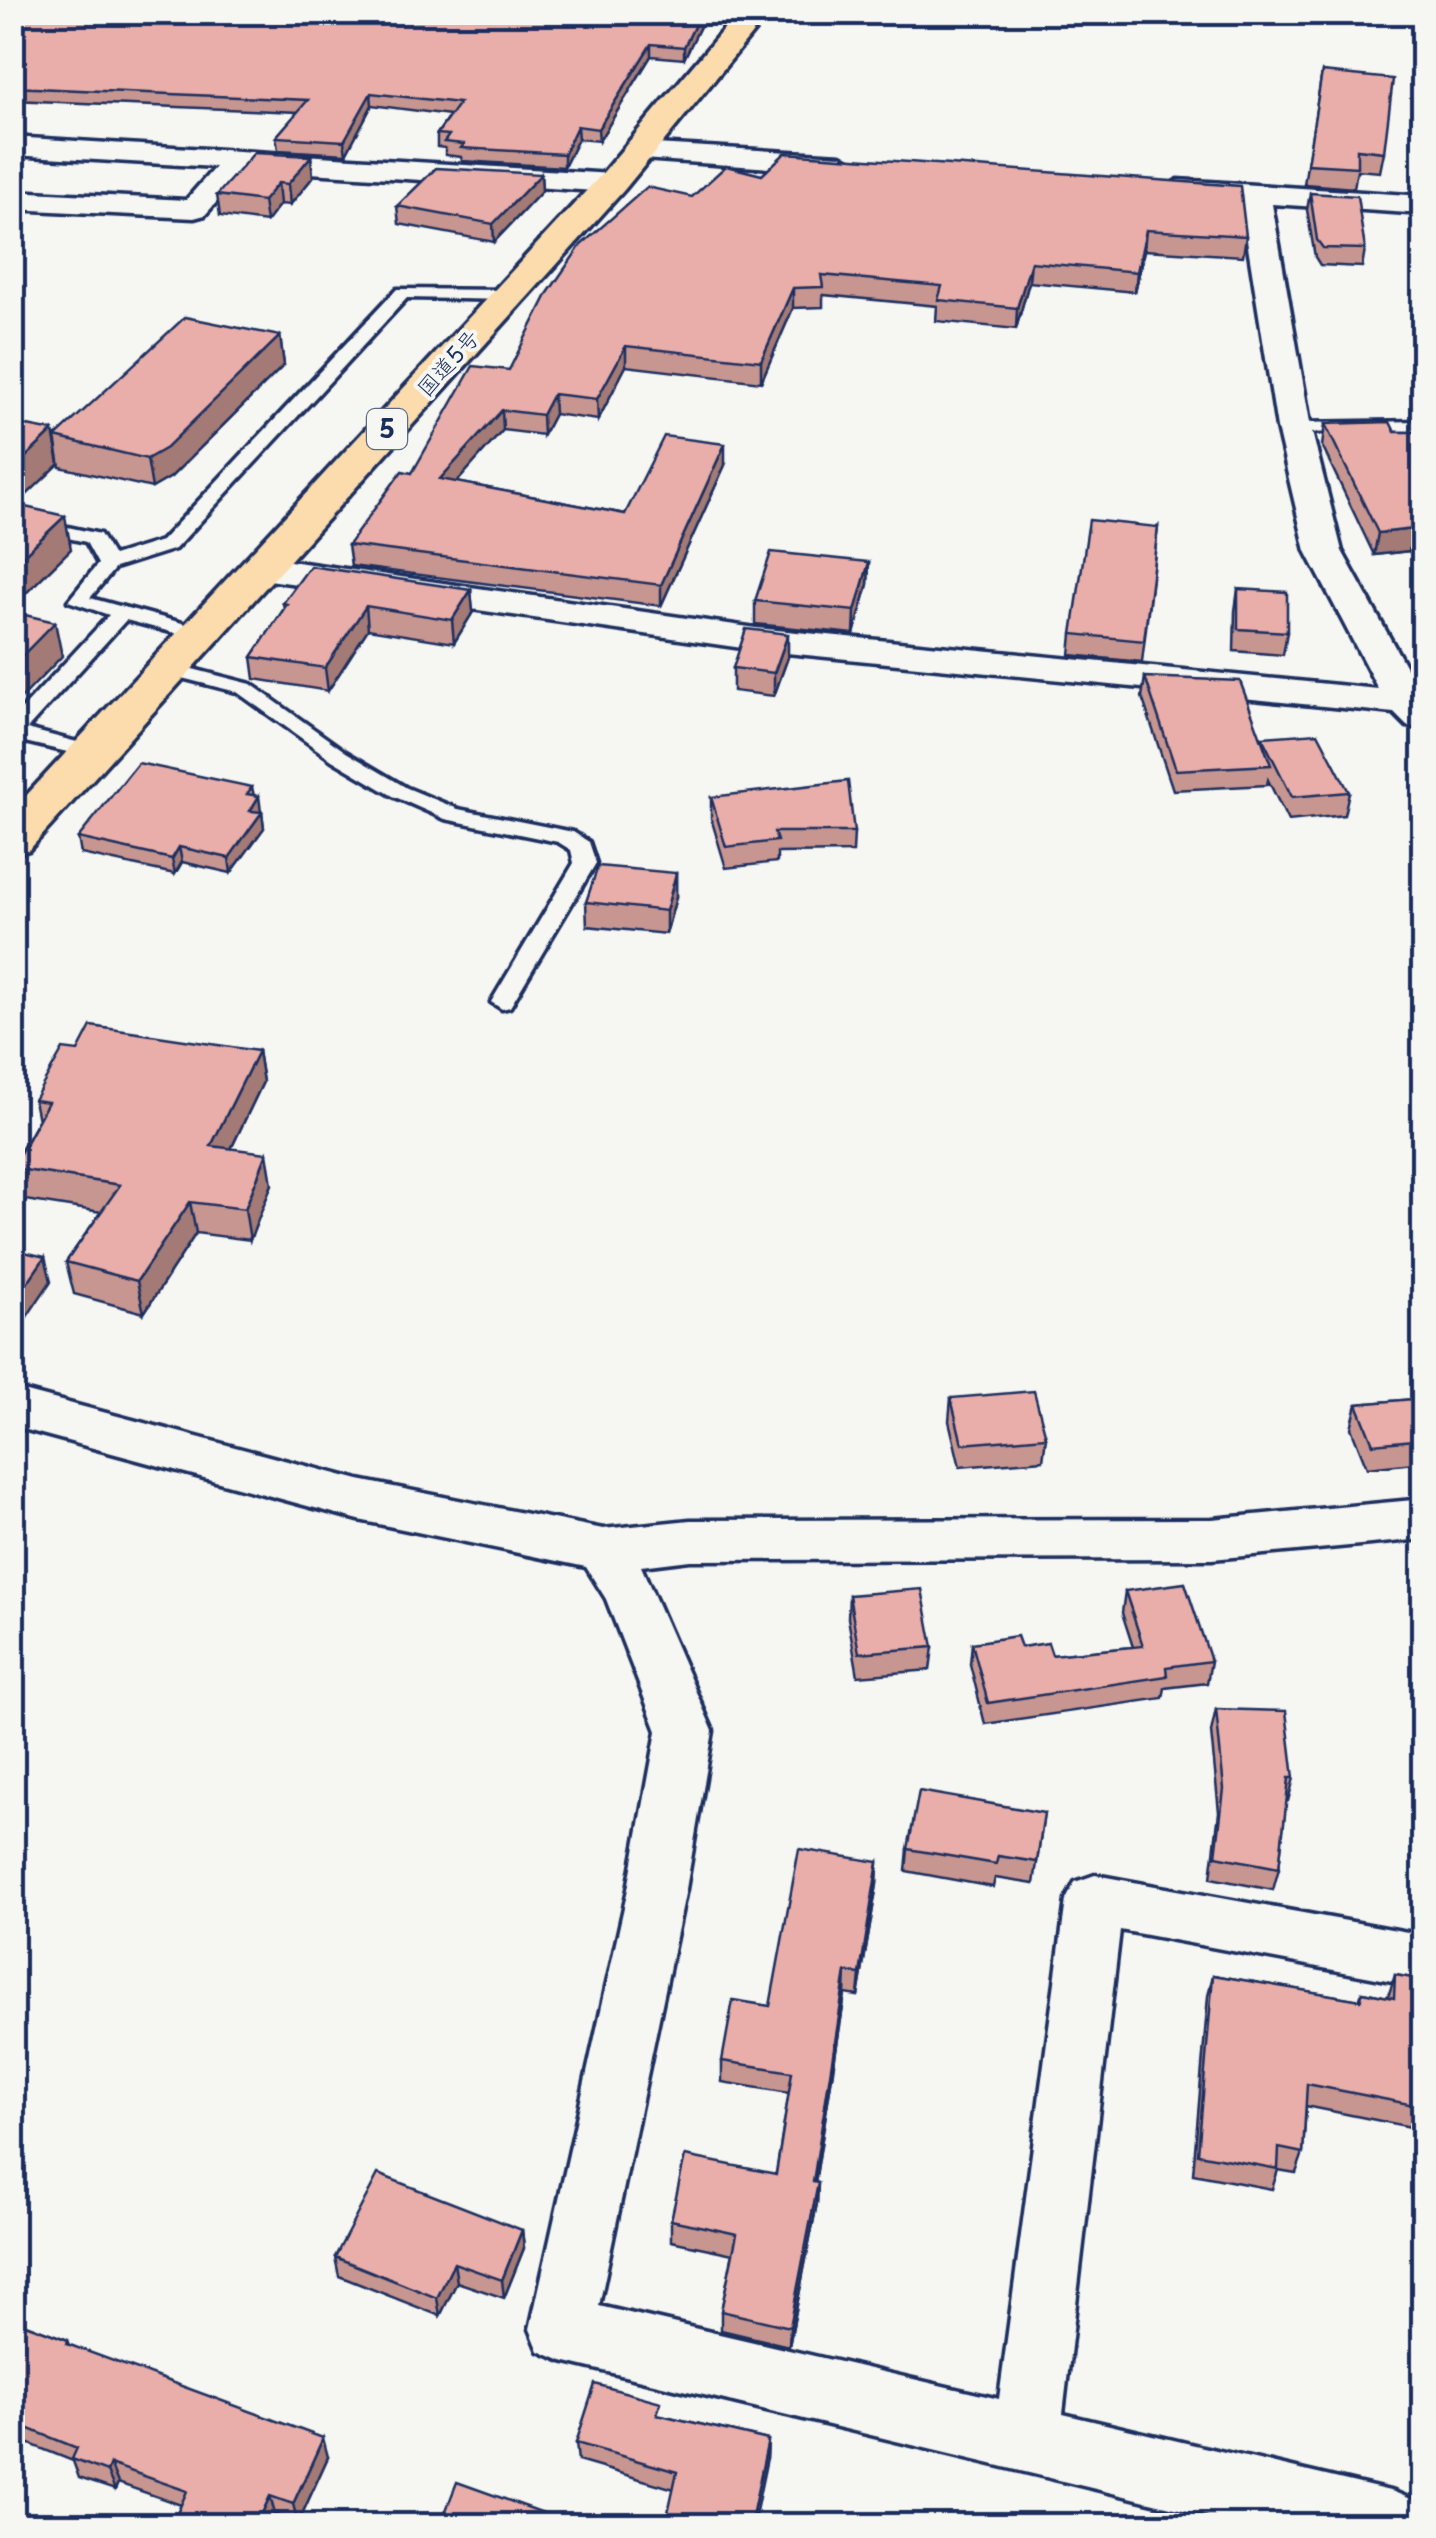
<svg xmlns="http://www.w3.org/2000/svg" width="1436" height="2538" font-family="'Playpen Sans','Klee One',sans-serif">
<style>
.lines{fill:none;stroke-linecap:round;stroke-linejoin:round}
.service-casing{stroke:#1b2f5e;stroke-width:7}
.minor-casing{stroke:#1b2f5e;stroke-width:7}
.trunk-casing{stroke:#1b2f5e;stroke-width:7}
.service{fill:#f6f6f2;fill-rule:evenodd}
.minor{fill:#f6f6f2;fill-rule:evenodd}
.trunk{fill:#fcdcac;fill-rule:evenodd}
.wall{fill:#c89691;stroke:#1b2f5e;stroke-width:2.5}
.shaded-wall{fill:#a37a76;stroke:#1b2f5e;stroke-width:2.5}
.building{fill:#e9aea9;stroke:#1b2f5e;stroke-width:2.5}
.labels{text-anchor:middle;stroke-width:8;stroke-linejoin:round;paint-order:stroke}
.far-street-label{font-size:22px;fill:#1b2f5e;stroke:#f6f6f2}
.shield{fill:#f6f6f2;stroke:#5d6b8a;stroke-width:2.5}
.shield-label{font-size:25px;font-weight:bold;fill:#1b2f5e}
</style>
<rect width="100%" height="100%" fill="#f6f6f2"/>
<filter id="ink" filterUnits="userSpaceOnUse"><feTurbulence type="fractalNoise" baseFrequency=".01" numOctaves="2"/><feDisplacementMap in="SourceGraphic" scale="20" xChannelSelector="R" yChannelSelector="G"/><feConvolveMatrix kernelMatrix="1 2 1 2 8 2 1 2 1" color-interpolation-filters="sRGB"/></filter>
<g filter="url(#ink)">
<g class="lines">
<defs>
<g id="service">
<polygon points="397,289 510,290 518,295 510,300 407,298 175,549 115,568 90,598 208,630 211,634 201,640 126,620 27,729 100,748 100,756 93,758 12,739 12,720 109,615 68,601 98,564 86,542 12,526 12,515 100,534 113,556 161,541"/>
<polygon points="1424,421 1424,431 1294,433 1285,428 1294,423"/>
<polygon points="169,663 251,684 346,752 407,788 458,809 573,832 589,842 596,863 510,1007 502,1009 491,1002 574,863 571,850 558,842 445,819 393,796 332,760 237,692 162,673 162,665"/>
</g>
<g id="minor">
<polygon points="12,137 612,174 627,183 612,192 246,169 205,215 194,218 12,209 12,191 186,200 215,167 12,155"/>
<polygon points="638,143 841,155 856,164 841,173 628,158 623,152"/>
<polygon points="1178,180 1424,196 1424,214 1272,204 1311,428 1342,551 1424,700 1424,729 1407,726 1394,713 756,650 262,579 249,576 244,568 249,560 262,557 756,628 1378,689 1306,551 1277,428 1241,202 1167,195 1163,189"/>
<polygon points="12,1388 359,1480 603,1529 690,1520 1212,1519 1424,1499 1424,1539 1212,1559 690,1560 641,1566 713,1731 686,1889 599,2306 999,2399 1066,1900 1075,1882 1095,1875 1424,1935 1424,1987 1120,1930 1063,2414 1394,2492 1418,2502 1424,2526 1250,2526 562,2361 539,2351 530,2329 628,1889 657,1731 606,1599 586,1567 359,1520 12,1426"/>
</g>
<polygon id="trunk" points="738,12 770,12 624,190 29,850 12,854 12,811 600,176"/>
</defs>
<use href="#service" class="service-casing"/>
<use href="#minor" class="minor-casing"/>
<use href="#trunk" class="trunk-casing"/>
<use href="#service" class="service"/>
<use href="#minor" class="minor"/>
<use href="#trunk" class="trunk"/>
</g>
<g class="wall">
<polygon points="12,12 707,12 684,59 651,56 599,141 578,139 564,167 462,161 461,157 445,155 445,148 437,147 437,134 450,115 372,105 346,154 278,150 276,137 298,112 12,100"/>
<polygon points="1322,72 1384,152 1380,172 1357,170 1354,188 1304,184"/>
<polygon points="311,156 313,177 290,205 280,204 266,222 220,216 217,195"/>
<polygon points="541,174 542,191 494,242 399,224 397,206"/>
<polygon points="762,175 1246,236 1243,256 1144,250 1135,292 1029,282 1016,329 936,321 937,306 823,295 823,307 793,308 761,382 626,366 598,420 554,414 543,435 503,430 457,482 625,514 725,465 661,606 351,566 348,545 412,473 509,370 692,197"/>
<polygon points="1310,193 1365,249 1362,267 1320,265 1315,257 1307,210"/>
<polygon points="280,336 284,365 171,477 152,488 60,467 55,437"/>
<polygon points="1325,424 1395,432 1424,432 1424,573 1409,551 1374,555 1322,446"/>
<polygon points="1158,527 1142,662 1070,655 1072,634"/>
<polygon points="869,562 868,584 854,634 755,624 755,601"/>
<polygon points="1238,589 1287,632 1283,655 1234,651 1235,611"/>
<polygon points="471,590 473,612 454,643 368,629 328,691 255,679 252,657 284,609 283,603"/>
<polygon points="788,657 774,696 733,691 733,668"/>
<polygon points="1145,677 1262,741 1262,737 1349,792 1344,815 1288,821 1268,780 1267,785 1173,790 1142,697"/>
<polygon points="252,787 254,796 262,812 264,828 231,873 182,862 175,874 81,854 78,838"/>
<polygon points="711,797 854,832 853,852 777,853 777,862 726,868 711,818"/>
<polygon points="676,873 676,897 666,934 587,926 586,902"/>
<polygon points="78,1051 258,1051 263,1082 231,1149 272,1184 250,1240 196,1233 144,1313 74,1294 66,1262 101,1212 19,1199 12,1166 38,1120 34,1100"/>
<polygon points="951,1398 1046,1437 1043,1460 960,1467 949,1421"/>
<polygon points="1424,1398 1424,1462 1367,1468 1351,1428 1357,1404"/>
<polygon points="1125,1591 1211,1661 1207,1683 1165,1688 1163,1698 985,1724 970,1664 972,1643 1021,1647 1052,1655 1133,1647 1122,1613"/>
<polygon points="849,1595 933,1647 930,1670 858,1676 848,1618"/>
<polygon points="1216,1709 1294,1778 1288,1801 1286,1801 1279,1868 1273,1890 1211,1878 1219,1812 1211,1732"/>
<polygon points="1044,1813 1034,1884 995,1878 993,1887 906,1871 908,1849"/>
<polygon points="878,1862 877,1884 858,1996 845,1994 815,2182 818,2183 817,2203 789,2346 721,2330 721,2311 733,2254 671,2241 671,2220 776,2174 789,2093 722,2082 722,2061 770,2006"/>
<polygon points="1213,1975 1359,2000 1362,1992 1388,1997 1395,1975 1424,1980 1424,2123 1421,2129 1306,2106 1303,2153 1296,2173 1278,2170 1272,2189 1193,2174 1208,1996"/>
<polygon points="522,2230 524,2248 504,2298 457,2282 440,2316 339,2276 335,2257"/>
<polygon points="12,2319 68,2340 70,2345 328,2457 298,2523 275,2514 270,2526 179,2526 176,2516 181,2505 118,2483 115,2490 79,2478 73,2461 12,2437"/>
<polygon points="661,2415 768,2440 767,2458 674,2489 578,2461 576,2443"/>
</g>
<g class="shaded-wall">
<polygon points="701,12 707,12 684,59 684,47"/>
<polygon points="651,44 651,56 599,141 598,129"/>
<polygon points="371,93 372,105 346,154 344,141"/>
<polygon points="577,126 578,139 564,167 564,154"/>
<polygon points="311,156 313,177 290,205 288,184"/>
<polygon points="541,174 542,191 494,242 493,224"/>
<polygon points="278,183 280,204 266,222 263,201"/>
<polygon points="1146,230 1144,250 1135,292 1137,272"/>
<polygon points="1031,262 1029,282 1016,329 1017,308"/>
<polygon points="793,288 793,308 761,382 761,361"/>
<polygon points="280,336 284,365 171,477 152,488 147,459"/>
<polygon points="626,346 626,366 598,420 597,399"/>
<polygon points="553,394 554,414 543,435 542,415"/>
<polygon points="502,410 503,430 441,500 440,479"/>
<polygon points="53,431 59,464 12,509 12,470"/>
<polygon points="725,444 725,465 661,606 661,585"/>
<polygon points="65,516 71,549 12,607 12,566"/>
<polygon points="1413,529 1409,551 1374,555 1378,533"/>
<polygon points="869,562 868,584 854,634 855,611"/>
<polygon points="471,590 473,612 454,643 452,620"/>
<polygon points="366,606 368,629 328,691 325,668"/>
<polygon points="55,622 62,656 12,708 12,666"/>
<polygon points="788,634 788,657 774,696 774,673"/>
<polygon points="259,796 261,812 252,826 262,812 264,828 231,873 229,858 250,811"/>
<polygon points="179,847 182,862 175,874 172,859"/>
<polygon points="676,873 676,897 666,934 666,911"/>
<polygon points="258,1051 263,1082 217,1178 211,1146"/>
<polygon points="267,1153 272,1184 250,1240 245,1209"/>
<polygon points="190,1202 196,1233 144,1313 137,1281"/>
<polygon points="45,1257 51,1281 16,1333 12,1322 12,1305"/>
<polygon points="878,1862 877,1884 858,1996 860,1974"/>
<polygon points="846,1972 845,1994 812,2202 813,2182"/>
<polygon points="818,2183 817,2203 789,2346 790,2327"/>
<polygon points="522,2230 524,2248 504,2298 502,2280"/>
<polygon points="454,2263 457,2282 440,2316 437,2298"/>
<polygon points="323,2438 328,2457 298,2523 293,2504"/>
<polygon points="768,2440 767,2458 753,2526 750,2526"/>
<polygon points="110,2464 118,2483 115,2490 107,2472"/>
<polygon points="270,2496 275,2514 270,2526 256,2526"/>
</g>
<g class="building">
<polygon points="12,12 701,12 684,47 651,44 598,129 577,126 564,154 461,148 464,144 444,142 449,135 437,134 459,103 371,93 344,141 276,137 308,100 12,87"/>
<polygon points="1322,72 1393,79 1384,152 1357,149 1357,167 1307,164"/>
<polygon points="254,153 311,156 288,184 278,183 263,201 217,195"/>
<polygon points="785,153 1240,186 1246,236 1146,230 1137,272 1031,262 1017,308 938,300 942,286 821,275 823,287 793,288 761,361 626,346 597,399 553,394 542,415 502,410 440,479 625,514 664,436 725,444 661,585 348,545 402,471 412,473 473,366 509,370 548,293 581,245 647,187 692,197 726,166 762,175"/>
<polygon points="436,168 541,174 493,224 397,206"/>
<polygon points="1310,193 1357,196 1365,249 1323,248 1317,240"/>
<polygon points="185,317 280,336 166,448 147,459 55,437"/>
<polygon points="1390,422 1395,432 1424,432 1424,544 1413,529 1378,533 1325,424"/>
<polygon points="12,423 53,431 12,470"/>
<polygon points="12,504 65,516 12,566"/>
<polygon points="1089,520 1158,527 1144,641 1072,634"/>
<polygon points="771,552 869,562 855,611 755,601"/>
<polygon points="310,566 471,590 452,620 366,606 325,668 252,657 287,604 283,603"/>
<polygon points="1238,589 1287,592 1287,632 1238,629"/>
<polygon points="12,612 55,622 12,666"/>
<polygon points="746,629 788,634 774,673 733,668"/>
<polygon points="1145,677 1240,681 1271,765 1176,770"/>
<polygon points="1318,733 1349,792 1292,797 1262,737"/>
<polygon points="138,763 252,787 247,794 259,796 250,811 262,812 229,858 179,847 172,859 78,838"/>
<polygon points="848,781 854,832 774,832 777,841 726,847 711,797"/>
<polygon points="598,866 676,873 666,911 586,902"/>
<polygon points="91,1026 258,1051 211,1146 267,1153 245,1209 190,1202 137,1281 66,1262 120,1185 12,1168 48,1102 34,1100 63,1049 78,1051"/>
<polygon points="12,1249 45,1257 12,1305"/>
<polygon points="1034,1391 1046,1437 962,1444 951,1398"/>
<polygon points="1424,1398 1424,1439 1373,1444 1357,1404"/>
<polygon points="1185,1583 1211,1661 1166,1667 1167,1676 988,1703 972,1643 1017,1636 1021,1647 1048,1643 1052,1655 1143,1646 1125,1591"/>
<polygon points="922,1589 933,1647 859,1653 849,1595"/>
<polygon points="1216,1709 1286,1711 1294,1778 1289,1778 1279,1868 1216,1856 1224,1789"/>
<polygon points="919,1791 1044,1813 1037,1862 998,1856 996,1864 908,1849"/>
<polygon points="799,1849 878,1862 860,1974 846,1972 813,2182 818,2183 790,2327 721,2311 737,2234 671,2220 685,2156 776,2174 792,2072 722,2061 733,2000 770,2006"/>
<polygon points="1213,1975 1361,2000 1362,1992 1394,1998 1395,1975 1424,1980 1424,2107 1307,2084 1303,2153 1279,2148 1278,2169 1198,2154"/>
<polygon points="378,2174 522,2230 502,2280 454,2263 437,2298 335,2257"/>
<polygon points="12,2319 68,2340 67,2344 323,2438 293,2504 270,2496 256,2526 200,2526 176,2516 187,2491 110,2464 107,2472 72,2459 77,2448 12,2422"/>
<polygon points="595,2384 661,2402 657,2414 768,2440 750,2526 665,2526 677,2472 576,2443"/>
<polygon points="457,2482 566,2521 574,2526 440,2526"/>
<polygon points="1157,2512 1221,2526 1155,2526"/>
</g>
</g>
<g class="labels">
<g class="far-street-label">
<text transform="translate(448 363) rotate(-48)" y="8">国道5号</text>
</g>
<rect class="shield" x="367" y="409" width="40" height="40" rx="8"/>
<g class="shield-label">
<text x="387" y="438">5</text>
</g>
</g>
<rect width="1436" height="2538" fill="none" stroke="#f6f6f2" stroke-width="50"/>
<rect x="25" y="25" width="1386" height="2488" fill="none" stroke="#1b2f5e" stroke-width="4" filter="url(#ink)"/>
</svg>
